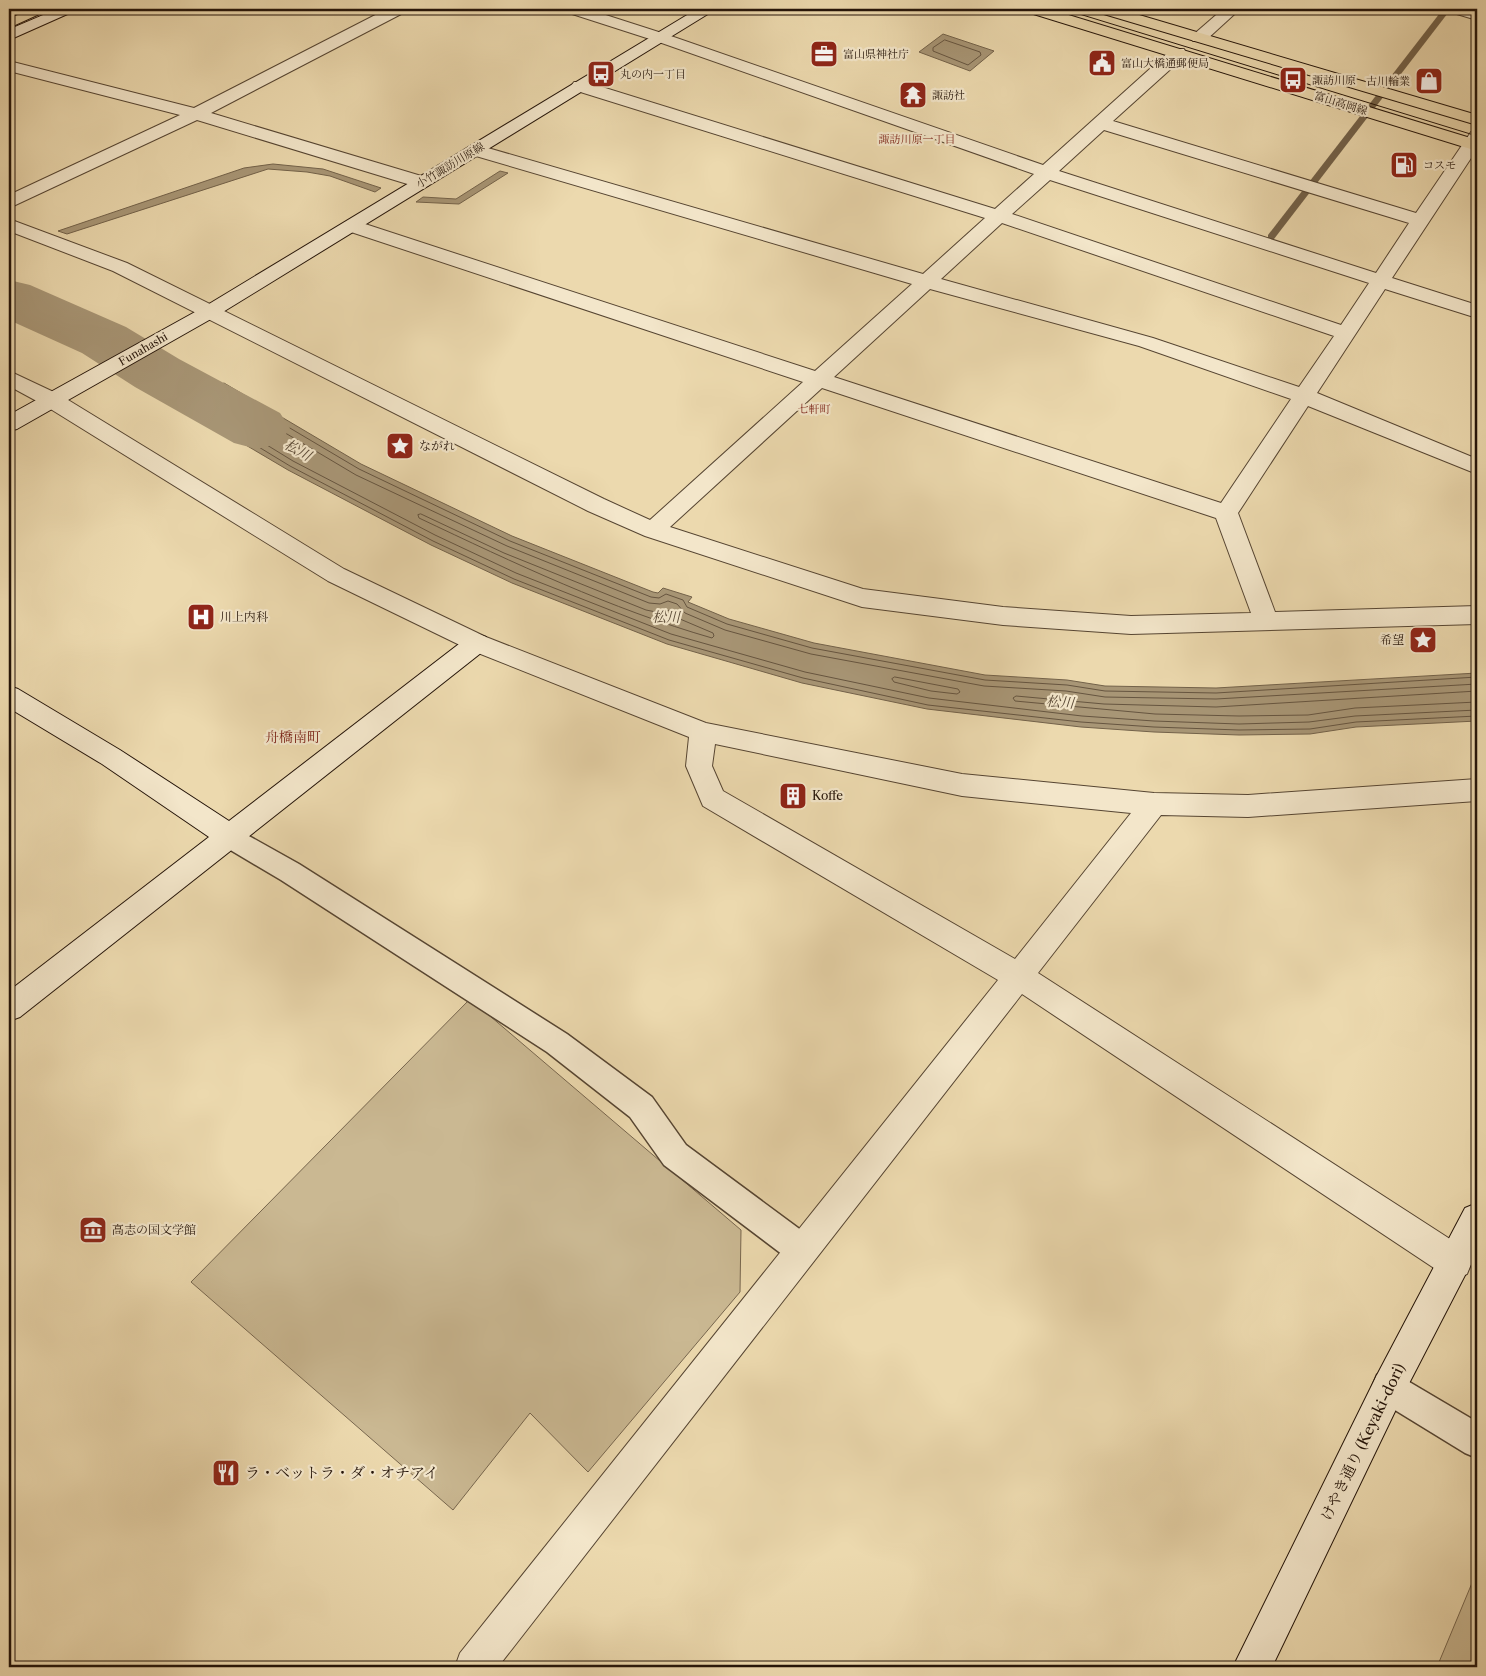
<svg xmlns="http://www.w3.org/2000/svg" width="1486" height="1676" font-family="'Libre Caslon Text','Noto Serif JP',serif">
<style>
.green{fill:#cab892;stroke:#77664e}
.water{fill:#a89676;stroke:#73624a}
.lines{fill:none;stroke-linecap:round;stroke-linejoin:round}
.shore{stroke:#665540;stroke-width:1}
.stream{fill:#73624a;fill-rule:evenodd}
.river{fill:#a89676;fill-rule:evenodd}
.lane-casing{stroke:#564532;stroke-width:3}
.street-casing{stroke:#564532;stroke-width:2}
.secondary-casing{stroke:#241409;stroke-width:2}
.primary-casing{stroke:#241409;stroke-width:2}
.lane{fill:#f3e6ca;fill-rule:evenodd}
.street{fill:#f3e6ca;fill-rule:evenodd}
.secondary{fill:#f3e6ca;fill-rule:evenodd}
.primary{fill:#ecd9ae;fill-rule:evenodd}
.tram{stroke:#241409;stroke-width:1}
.labels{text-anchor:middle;stroke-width:4.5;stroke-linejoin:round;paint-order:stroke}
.far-poi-label{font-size:11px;fill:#241409;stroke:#f3e6ca;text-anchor:start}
.far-street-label{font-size:11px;fill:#241409;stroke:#f3e6ca}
.far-neighbourhood-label{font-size:11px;fill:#7a1f14;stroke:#f3e6ca}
.poi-label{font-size:12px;fill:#241409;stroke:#f3e6ca;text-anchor:start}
.water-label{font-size:14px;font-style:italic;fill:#594835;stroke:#f3e6ca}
.neighbourhood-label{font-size:14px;fill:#7a1f14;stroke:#f3e6ca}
.near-street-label{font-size:15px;fill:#241409;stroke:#f3e6ca}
.near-poi-label{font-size:15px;fill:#241409;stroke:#f3e6ca;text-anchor:start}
</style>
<rect width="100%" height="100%" fill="#ecd9ae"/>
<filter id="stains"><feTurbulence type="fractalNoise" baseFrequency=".004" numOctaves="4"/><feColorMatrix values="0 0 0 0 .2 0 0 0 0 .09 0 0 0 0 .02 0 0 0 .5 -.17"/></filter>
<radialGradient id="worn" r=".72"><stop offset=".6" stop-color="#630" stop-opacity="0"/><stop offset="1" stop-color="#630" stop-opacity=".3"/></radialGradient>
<g class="green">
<polygon points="470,999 741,1230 740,1292 588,1472 530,1413 453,1510 191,1282"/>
<polygon points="1477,1571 1477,1667 1437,1667"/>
</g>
<g class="water">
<polygon points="943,34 994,51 970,71 919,52"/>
<polygon points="273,164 323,169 381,188 375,192 330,176 307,172 268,169 67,234 58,231 244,168"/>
<polygon points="500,171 508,173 459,204 416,202 423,197 456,199"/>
<polygon points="9,281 42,294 120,331 96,344 92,342 81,348 9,316"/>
<polygon points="172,361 219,385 224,383 361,464 512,536 653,592 658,593 663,588 692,597 688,602 729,619 814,643 985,675 1067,680 1105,686 1216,688 1477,673 1477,721 1356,727 1310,734 1239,735 1154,732 1081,727 927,709 802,683 667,644 512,583 431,545 288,470 144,385 152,380 149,378"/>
</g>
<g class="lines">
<g class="shore">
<polygon points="945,40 980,52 981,55 968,65 933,51 933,48"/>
<polyline points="9,287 99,324 108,331 98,337 81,342 9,312"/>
<polyline points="9,293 89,327 90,330 80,335 9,305"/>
<path d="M421 514 504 553 646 610 656 612 671 610 680 619 713 633 714 636 712 638C611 609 514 563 419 518L418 515Z"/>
<polygon points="895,677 958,689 960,692 957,694 931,691 894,682 892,679"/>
<polyline points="1477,677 1216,693 1105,691 1067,685 985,680 812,648 727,624 687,607 683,600 666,594 659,598 651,597 510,541 359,469 224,389 205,385 174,368 157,378 155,384 290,466 433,541 514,579 669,640 803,678 928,705 1081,722 1154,727 1239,730 1310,729 1356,722 1477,716"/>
<polyline points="1477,684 1216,699 1105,697 1066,691 984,686 811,654 725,630 685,613 677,604 668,601 660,604 649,603 507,546 356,475 223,396 214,395 174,375 164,382 293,461 435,535 516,573 671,634 805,672 929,698 1082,716 1154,721 1239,724 1309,722 1355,716 1477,710"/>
<polyline points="1477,691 1216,707 1104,704 1016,696 1013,698 1015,701 1155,714 1239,716 1308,715 1355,708 1477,702"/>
</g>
<polygon class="stream" points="1443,9 1451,9 1274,239 1268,239 1268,235"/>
<polygon class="river" points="9,280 30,285 126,327 179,359 280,413 290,428 280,443 257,449 234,443 135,387 82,353 9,320"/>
<defs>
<g id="lane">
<polygon points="231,826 299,864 567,1034 652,1097 686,1145 813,1239 818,1250 813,1261 802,1266 791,1261 664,1165 630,1117 547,1052 281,880 222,845 218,837 222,829"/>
<polygon points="1389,1370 1477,1422 1477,1458 1465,1453 1377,1399 1372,1387 1377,1375"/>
</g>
<g id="street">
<polygon points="387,9 407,9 405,12 211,113 428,178 430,182 428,186 414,186 197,120 9,208 9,195 180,115 9,71 9,61 194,108"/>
<path d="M564 9H587L668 35 1043 165 1172 49H1184L1186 53 1184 57 1113 121 1416 213 1471 132 1477 131V149L1392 278 1477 305V318L1385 289 1317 393 1477 459V474L1308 406 1238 513 1275 612 1477 606V624L1131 634 1003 625 862 607 645 536 588 511 113 271 9 231V219L127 263 604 499 650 520 803 382 345 230 342 226 345 222H359L815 371 912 284 469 154 466 150 469 146H481L923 274 985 218 574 90 571 86 574 82H586L995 209 1034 174 656 41 566 12ZM1104 130 1409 223 1376 273 1059 171ZM1050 180 1369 283 1341 325 1012 214ZM1002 223 1334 336 1299 387 1153 338 941 279ZM930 289 1139 346 1291 399 1221 503 834 377ZM822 388 1216 518 1251 613 1131 616 1003 607 863 589 670 527Z"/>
<polygon points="1223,9 1240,9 1205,41 1193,41 1191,38 1193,35"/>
<polygon points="1448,9 1477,10 1477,20 1450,12"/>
<path d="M9 371 60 395 344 569 486 637 706 723 962 774 1154 793 1248 795 1477 779V801L1248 817 1161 815 1038 973 1467 1250 1472 1262 1467 1274 1455 1279 1443 1274 1022 994 498 1667H455L460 1653 998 980 703 806 686 766 689 737 468 649 328 581 44 405 9 386ZM715 744 962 796 1131 813 1015 959 723 791 712 766Z"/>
</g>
<g id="secondary">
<polygon points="9,9 25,9 23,12 9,17"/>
<polygon points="53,9 74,9 72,12 9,40 9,29"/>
<polygon points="697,9 716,9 218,315 17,429 9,431 9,415 204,307"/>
<polygon points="477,634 486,637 489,643 486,649 20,1017 9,1021 9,991 209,837 102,764 9,708 9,686 18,689 120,750 229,821 468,637"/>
<polygon points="1477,1203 1477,1252 1401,1399 1272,1667 1233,1667 1377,1375 1465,1208"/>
</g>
<g id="primary">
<polygon points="1025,9 1049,9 1477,140 1477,151 1027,12"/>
<polygon points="1095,9 1119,9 1477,115 1477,125 1097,12"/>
</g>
</defs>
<use href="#lane" class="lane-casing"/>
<use href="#street" class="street-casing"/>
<use href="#secondary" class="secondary-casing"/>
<use href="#primary" class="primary-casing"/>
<use href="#lane" class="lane"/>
<use href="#street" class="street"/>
<use href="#secondary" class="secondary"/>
<use href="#primary" class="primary"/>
<g class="tram">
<polyline points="1063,9 1477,136"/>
<polyline points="9,29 56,9"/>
</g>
</g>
<defs>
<symbol id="office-square" viewBox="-11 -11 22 22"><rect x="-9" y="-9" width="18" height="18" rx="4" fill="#8f2418" stroke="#f3e6ca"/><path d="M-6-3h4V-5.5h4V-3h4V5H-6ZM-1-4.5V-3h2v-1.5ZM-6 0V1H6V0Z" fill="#fff"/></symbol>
<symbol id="civic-square" viewBox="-11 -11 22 22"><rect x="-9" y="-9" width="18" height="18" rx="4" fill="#8f2418" stroke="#f3e6ca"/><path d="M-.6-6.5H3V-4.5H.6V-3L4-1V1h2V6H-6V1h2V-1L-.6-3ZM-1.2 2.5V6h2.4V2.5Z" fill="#fff"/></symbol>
<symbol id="bus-square" viewBox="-11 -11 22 22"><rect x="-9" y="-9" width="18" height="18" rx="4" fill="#8f2418" stroke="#f3e6ca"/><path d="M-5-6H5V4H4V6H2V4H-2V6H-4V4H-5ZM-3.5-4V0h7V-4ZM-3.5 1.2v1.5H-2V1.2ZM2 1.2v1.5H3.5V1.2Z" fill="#fff"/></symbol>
<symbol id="shop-square" viewBox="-11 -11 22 22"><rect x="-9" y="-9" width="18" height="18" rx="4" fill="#8f2418" stroke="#f3e6ca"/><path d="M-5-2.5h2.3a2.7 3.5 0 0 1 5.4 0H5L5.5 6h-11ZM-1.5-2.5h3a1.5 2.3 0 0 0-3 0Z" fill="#fff"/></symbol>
<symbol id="temple-square" viewBox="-11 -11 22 22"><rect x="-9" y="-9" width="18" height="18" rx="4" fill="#8f2418" stroke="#f3e6ca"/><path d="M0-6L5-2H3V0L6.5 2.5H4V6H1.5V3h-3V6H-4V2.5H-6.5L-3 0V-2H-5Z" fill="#fff"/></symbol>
<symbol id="fuel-square" viewBox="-11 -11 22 22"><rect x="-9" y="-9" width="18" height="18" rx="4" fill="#8f2418" stroke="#f3e6ca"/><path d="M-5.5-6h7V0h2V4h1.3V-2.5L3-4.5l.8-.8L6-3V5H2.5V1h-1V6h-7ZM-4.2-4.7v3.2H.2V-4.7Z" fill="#fff"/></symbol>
<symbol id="sight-square" viewBox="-11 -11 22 22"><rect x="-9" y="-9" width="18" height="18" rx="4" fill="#8f2418" stroke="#f3e6ca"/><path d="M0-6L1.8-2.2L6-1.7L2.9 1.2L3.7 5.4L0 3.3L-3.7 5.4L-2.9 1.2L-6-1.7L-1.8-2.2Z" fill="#fff"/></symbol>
<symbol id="hospital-square" viewBox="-11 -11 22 22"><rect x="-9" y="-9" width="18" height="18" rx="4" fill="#8f2418" stroke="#f3e6ca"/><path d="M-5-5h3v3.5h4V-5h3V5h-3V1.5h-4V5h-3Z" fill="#fff"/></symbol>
<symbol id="building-square" viewBox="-11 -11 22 22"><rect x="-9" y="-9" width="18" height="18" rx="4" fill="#8f2418" stroke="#f3e6ca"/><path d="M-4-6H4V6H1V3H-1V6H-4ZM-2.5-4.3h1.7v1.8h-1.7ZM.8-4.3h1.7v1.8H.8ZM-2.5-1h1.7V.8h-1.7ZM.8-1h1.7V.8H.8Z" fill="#fff"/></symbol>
<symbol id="museum-square" viewBox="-11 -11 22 22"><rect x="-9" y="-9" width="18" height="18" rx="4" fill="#8f2418" stroke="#f3e6ca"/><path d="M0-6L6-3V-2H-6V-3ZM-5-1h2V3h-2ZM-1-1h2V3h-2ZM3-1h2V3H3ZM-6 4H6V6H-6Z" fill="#fff"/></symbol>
<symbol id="restaurant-square" viewBox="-11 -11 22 22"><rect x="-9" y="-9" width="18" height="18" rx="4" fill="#8f2418" stroke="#f3e6ca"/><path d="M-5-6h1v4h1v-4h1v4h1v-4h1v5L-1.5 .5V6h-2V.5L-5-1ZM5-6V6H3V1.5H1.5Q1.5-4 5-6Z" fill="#fff"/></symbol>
</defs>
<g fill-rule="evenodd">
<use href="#office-square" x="808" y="38" width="32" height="32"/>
<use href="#civic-square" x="1086" y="47" width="32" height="32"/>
<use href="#bus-square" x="585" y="58" width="32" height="32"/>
<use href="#bus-square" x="1277" y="64" width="32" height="32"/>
<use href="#shop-square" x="1413" y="65" width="32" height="32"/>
<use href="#temple-square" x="897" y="79" width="32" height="32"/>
<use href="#fuel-square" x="1388" y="149" width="32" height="32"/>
<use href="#sight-square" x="384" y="430" width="32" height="32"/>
<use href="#hospital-square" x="185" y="601" width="32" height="32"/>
<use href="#sight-square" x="1407" y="624" width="32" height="32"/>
<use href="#building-square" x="777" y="780" width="32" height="32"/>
<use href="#museum-square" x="77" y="1214" width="32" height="32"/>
<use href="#restaurant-square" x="210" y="1457" width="32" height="32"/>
</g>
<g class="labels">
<g class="far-poi-label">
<text x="843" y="58">富山県神社庁</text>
<text x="1121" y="67">富山大橋通郵便局</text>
<text x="620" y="78">丸の内一丁目</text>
<text x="1312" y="84">諏訪川原</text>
<text x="1410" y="85" text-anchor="end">古川輪業</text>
<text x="932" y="99">諏訪社</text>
<text x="1423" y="169">コスモ</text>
</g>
<g class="far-street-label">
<text transform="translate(1341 103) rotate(17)" y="4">富山高岡線</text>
<text transform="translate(450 165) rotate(-31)" y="4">小竹諏訪川原線</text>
<text transform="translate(143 349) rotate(-30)" y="4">Funahashi</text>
</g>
<g class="far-neighbourhood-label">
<text x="917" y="143">諏訪川原一丁目</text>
<text x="814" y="413">七軒町</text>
</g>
<g class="poi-label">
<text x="419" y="450">ながれ</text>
<text x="220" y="621">川上内科</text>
<text x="1404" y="644" text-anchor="end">希望</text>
<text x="812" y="800">Koffe</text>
<text x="112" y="1234">高志の国文学館</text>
</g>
<g class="water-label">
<text transform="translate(298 450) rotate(29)" y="5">松川</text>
<text x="666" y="622">松川</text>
<text transform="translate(1060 702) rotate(4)" y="5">松川</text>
</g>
<g class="neighbourhood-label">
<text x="293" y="742">舟橋南町</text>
</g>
<g class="near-street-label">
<text transform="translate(1363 1442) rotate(-64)" y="5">けやき通り (Keyaki-dori)</text>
</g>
<g class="near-poi-label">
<text x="245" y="1478">ラ・ベットラ・ダ・オチアイ</text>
</g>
</g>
<rect width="1486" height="1676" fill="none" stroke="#ecd9ae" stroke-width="30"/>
<rect x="10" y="10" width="1466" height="1656" fill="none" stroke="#241409" stroke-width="2.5"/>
<rect x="15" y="15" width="1456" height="1646" fill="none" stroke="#241409"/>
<rect width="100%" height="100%" filter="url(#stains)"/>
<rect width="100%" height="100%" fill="url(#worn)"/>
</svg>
